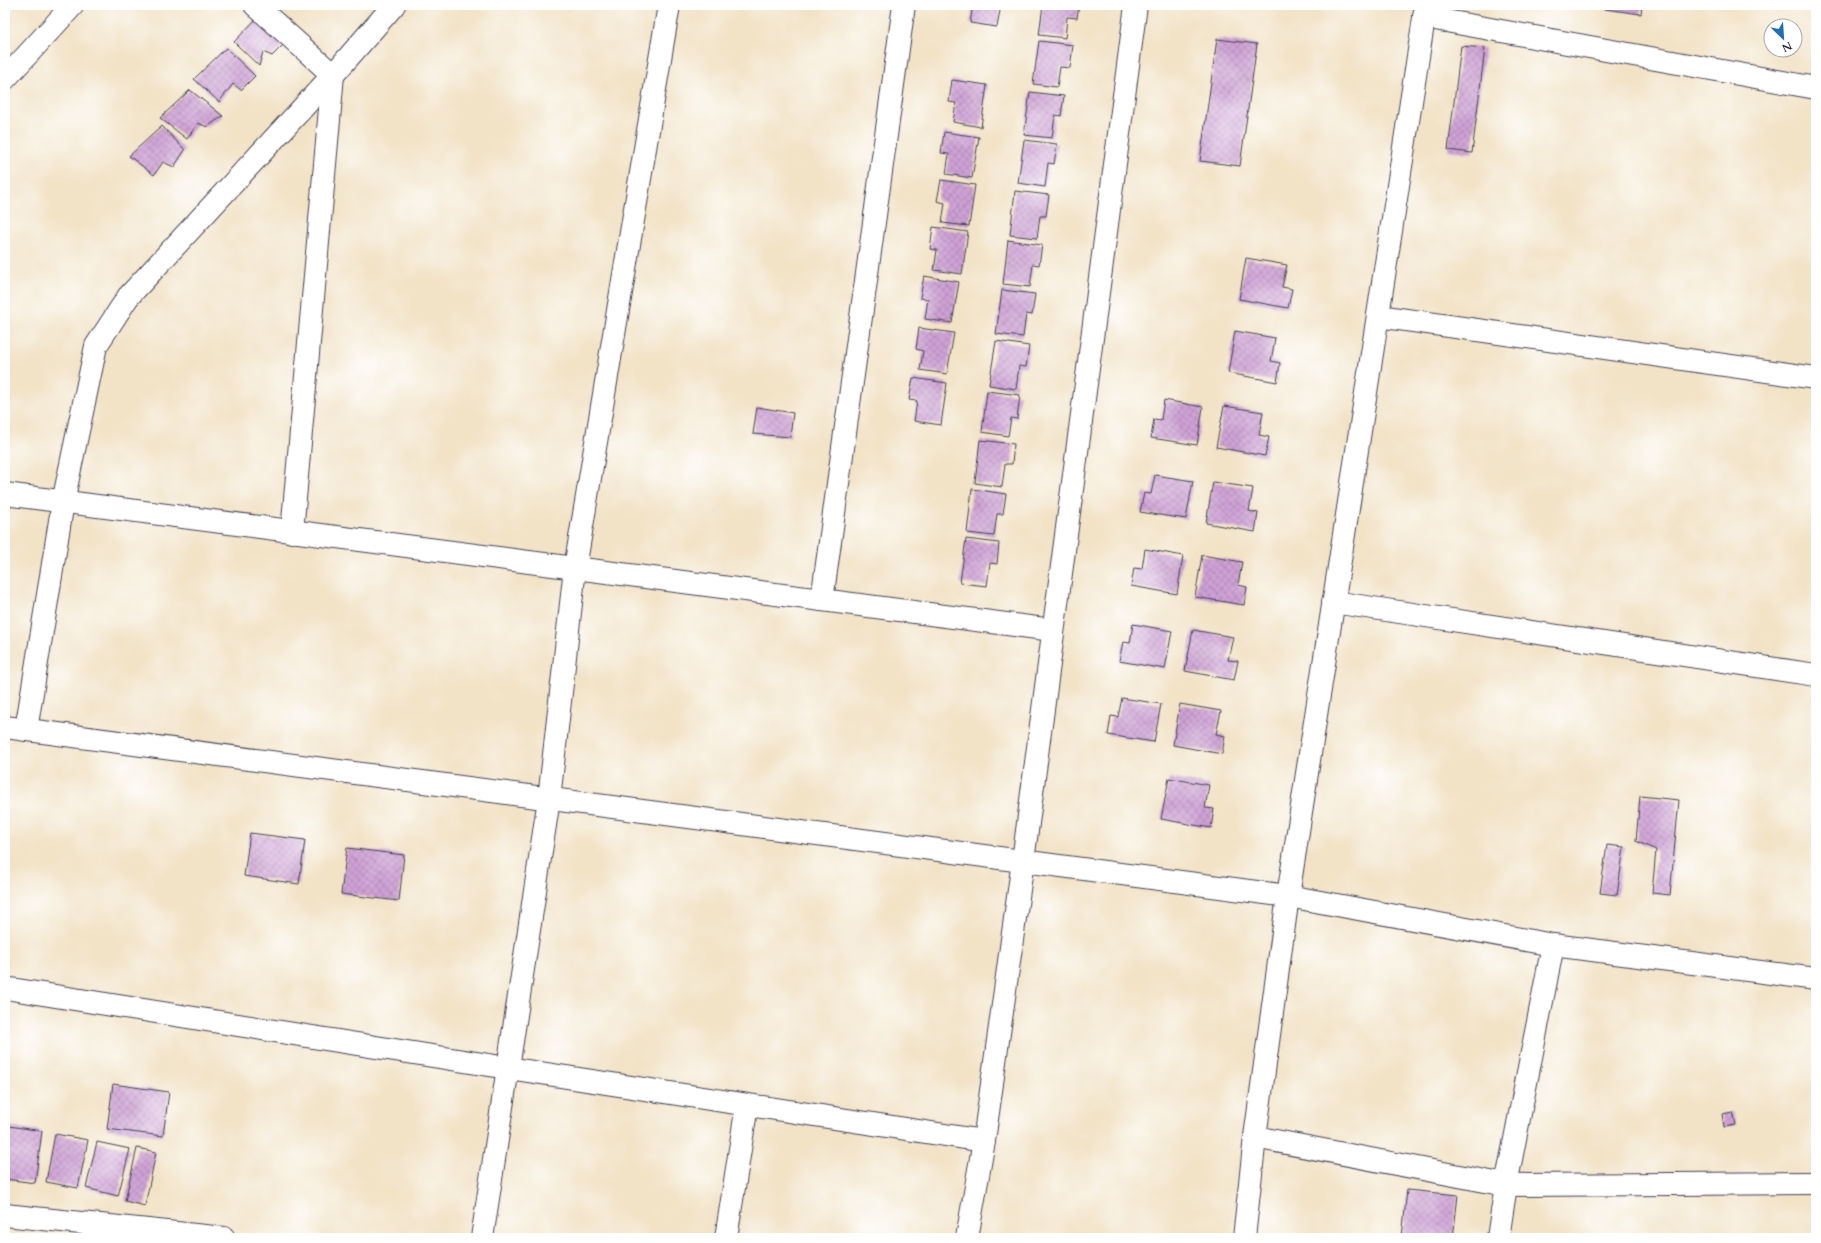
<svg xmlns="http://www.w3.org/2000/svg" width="1821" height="1243" font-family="Cardo,serif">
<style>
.building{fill:url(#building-cross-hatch)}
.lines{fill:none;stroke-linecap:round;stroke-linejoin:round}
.street-casing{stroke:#413f50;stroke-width:24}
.street{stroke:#fff;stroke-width:22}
</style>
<defs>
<pattern id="building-cross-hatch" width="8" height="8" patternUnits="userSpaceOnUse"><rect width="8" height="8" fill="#cfa3d6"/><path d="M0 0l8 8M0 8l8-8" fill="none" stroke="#a884af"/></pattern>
</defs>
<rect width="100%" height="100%" fill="#fff"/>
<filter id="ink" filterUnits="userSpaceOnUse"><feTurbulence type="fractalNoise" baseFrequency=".025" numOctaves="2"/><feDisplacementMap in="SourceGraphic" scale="8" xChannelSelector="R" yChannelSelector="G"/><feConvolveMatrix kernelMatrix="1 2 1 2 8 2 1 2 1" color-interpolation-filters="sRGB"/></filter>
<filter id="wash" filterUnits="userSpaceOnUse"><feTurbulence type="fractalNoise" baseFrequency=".012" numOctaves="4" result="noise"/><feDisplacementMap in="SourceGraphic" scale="16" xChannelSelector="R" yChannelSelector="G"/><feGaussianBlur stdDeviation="0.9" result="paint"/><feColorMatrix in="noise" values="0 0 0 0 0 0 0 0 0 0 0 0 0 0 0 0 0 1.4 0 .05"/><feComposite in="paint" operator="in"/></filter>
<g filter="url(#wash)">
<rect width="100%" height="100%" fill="#f2e3c7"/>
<g id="blocks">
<g class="building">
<polygon points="973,5 1001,5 997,27 970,23"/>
<polygon points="1043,5 1079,5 1077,18 1067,17 1065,38 1039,35"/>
<polygon points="1605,5 1642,5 1641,14 1605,9"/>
<polygon points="258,17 287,41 272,56 263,52 259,66 234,42"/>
<polygon points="1217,39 1257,44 1240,166 1200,161"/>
<polygon points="1039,41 1073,45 1070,68 1060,67 1057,87 1033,84"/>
<polygon points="1461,46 1485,48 1472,153 1448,150"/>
<polygon points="226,48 255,76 241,90 233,84 219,102 194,79"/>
<polygon points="952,80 987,85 981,127 953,122 956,103 949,102"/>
<polygon points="190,90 223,116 207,127 198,123 187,139 160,118"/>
<polygon points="1030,92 1064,96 1061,116 1055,115 1052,138 1024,135"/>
<polygon points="162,126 185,150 174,167 163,162 154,175 129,156"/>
<polygon points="944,132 979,137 972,178 946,174 949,154 941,153"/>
<polygon points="1024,140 1057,144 1054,164 1048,163 1045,187 1018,183"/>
<polygon points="941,180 975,185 969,226 942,223 945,203 937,201"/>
<polygon points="1015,191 1049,195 1046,216 1040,216 1037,238 1010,235"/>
<polygon points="933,227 968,232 962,274 934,270 937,250 930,249"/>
<polygon points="1008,240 1042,245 1039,265 1033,264 1030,287 1003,284"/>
<polygon points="1246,258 1287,265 1282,287 1292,289 1288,308 1239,299"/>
<polygon points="924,276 959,282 952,323 925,319 928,299 920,298"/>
<polygon points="1002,290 1035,294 1032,315 1026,314 1023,337 996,334"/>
<polygon points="919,328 954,333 947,374 920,370 923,351 916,349"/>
<polygon points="1235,331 1275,338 1271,361 1280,363 1277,382 1228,373"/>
<polygon points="996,341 1029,346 1026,367 1019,366 1016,389 989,385"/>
<polygon points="913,378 947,383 941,425 914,421 917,401 909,400"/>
<polygon points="987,391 1020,395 1017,419 1011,418 1008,436 982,432"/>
<polygon points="1164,400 1203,407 1197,445 1151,438 1154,419 1161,420"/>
<polygon points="1224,406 1263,412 1259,435 1269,437 1265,456 1216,447"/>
<polygon points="757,407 793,413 790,437 753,434"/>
<polygon points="980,440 1014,444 1012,464 1005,464 1002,487 975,483"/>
<polygon points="1155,475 1193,481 1186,519 1140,512 1144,493 1151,494"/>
<polygon points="1213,482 1253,488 1249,511 1258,513 1255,532 1206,523"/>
<polygon points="972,489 1006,494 1003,514 997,514 994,536 967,533"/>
<polygon points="966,539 999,543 997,564 990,563 987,586 960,583"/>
<polygon points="1145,549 1183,556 1177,594 1131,586 1134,568 1142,569"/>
<polygon points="1202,555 1242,562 1238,585 1247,587 1244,605 1195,597"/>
<polygon points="1133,624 1172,631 1165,669 1119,661 1123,642 1130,643"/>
<polygon points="1193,630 1233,637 1228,660 1238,661 1234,680 1185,671"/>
<polygon points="1122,698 1161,704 1154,742 1108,735 1111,716 1118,717"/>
<polygon points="1180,704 1221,711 1216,734 1225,736 1222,754 1173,745"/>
<polygon points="1169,778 1209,785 1205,808 1214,809 1211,828 1161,819"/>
<polygon points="1640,796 1679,800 1670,895 1652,893 1656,850 1636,841"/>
<polygon points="250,833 305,840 299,884 244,876"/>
<polygon points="1607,845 1624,847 1617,895 1600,893"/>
<polygon points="347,848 404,855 399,901 341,894"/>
<polygon points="113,1084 169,1092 163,1136 107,1129"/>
<polygon points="1733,1112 1736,1125 1724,1127 1722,1114"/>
<polygon points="9,1126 42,1131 35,1183 5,1179 5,1156"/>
<polygon points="55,1134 88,1140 78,1188 46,1182"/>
<polygon points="97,1142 130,1149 118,1196 86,1188"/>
<polygon points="137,1148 156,1152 145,1206 125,1201"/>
<polygon points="1407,1190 1458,1195 1453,1238 1402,1237"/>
</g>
</g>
</g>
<g filter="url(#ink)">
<use href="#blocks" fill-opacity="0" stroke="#413f50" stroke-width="1"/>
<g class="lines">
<defs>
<g id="street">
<polyline points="255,5 333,75 292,532"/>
<polyline points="1424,17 1816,88"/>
<polyline points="5,79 73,5"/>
<polyline points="1378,316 1816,378"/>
<polyline points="5,494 1053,630"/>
<polyline points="822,600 904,5"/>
<polyline points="1333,602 1816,675"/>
<polyline points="5,727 1288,896 1553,945 1816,979"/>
<polyline points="26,730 63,502 96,346 128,297 333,75 394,5"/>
<polyline points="5,988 508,1068 984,1141"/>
<polyline points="1255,1137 1506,1185 1816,1183"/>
<polyline points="5,1215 224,1238"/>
<polyline points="482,1238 549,799 575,568 669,5"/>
<polyline points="726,1238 747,1105"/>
<polyline points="967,1238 984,1141 1023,861 1136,5"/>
<polyline points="1244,1238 1255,1137 1288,896 1426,5"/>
<polyline points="1498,1238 1506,1185 1553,945"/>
</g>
</defs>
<use href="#street" class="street-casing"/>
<use href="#street" class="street"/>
</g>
</g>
<rect width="1821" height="1243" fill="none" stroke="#fff" stroke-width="20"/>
<g transform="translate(1783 38) rotate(155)"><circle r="19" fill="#ffffff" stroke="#a7a7b1"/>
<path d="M0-3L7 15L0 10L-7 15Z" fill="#1f6fb2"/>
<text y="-6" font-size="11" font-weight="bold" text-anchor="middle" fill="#22223b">N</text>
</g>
</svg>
